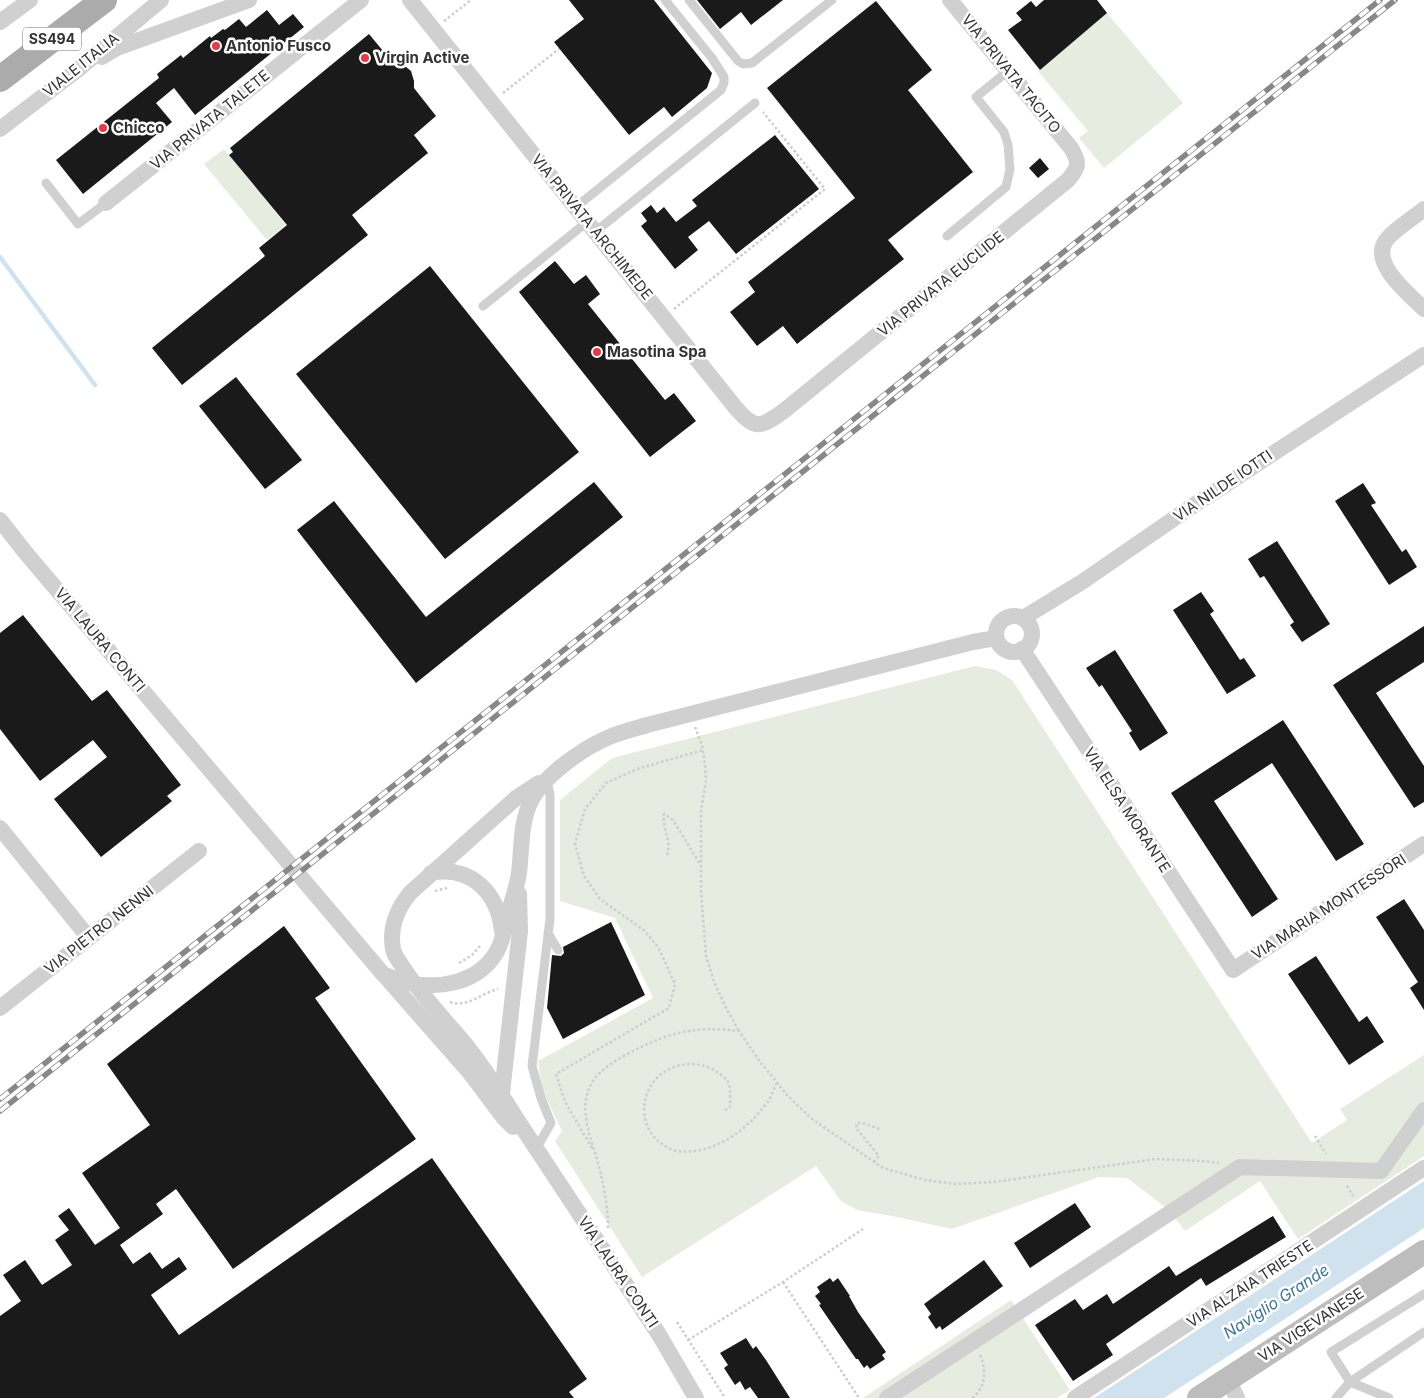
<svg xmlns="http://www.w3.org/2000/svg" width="1424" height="1398" font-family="Inter,sans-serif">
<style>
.green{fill:#e6ecdf}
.water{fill:#cfe2ee}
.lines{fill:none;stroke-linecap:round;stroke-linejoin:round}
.stream{stroke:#cfe2ee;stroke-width:4.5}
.building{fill:#1a1a1a}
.path{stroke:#cdcdcd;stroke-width:2.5;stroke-dasharray:2.5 2.5;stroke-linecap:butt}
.lane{stroke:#d0d0d0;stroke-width:9}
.street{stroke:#d0d0d0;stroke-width:16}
.secondary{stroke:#bdbdbd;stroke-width:24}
.primary{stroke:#ababab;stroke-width:26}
.rail-casing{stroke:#888;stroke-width:5.5}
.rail{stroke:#fff;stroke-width:4;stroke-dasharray:11;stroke-linecap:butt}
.poi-dot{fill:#e63946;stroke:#fff;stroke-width:2}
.labels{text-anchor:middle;stroke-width:5;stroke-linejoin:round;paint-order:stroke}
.shield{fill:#fff;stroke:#707070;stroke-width:1}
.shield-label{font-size:14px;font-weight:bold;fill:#333}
.poi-label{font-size:15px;font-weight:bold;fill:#333;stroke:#fff;text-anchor:start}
.street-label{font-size:15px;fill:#333;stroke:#fff}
.water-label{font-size:16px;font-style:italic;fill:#3f7597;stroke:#fff}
</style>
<rect width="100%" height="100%" fill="#fff"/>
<g class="green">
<polygon points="1107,13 1183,103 1104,168 1079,138 1088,131 1038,71"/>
<polygon points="224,149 286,225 267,240 204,164"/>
<polygon points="975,666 996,670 1012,680 1312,1143 1347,1120 1340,1109 1424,1055 1424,1156 1298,1239 1260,1181 1185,1231 1169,1210 1127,1178 1099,1177 952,1229 892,1216 857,1210 841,1201 816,1166 642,1277 555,1141 562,1131 542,1089 538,1061 653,998 615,918 560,901 560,800 612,758"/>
<polygon points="1011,1300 1070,1390 1057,1398 863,1398"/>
</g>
<polygon class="water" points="1424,1181 1424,1228 1164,1398 1094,1398"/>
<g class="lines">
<polyline class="stream" points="0,257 95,385"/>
</g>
<g class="building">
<polygon points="569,0 654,0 712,73 707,88 672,117 664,107 629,135 554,42 584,19"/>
<polygon points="697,0 783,0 751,25 741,12 720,29"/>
<polygon points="1044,0 1097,0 1107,13 1040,70 1008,30 1022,20 1016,13 1031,1 1036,7"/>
<polygon points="876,1 932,70 908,90 973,172 888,240 904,259 797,344 783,326 757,346 730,312 755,292 748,282 855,198 767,88"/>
<polygon points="267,10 279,25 293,14 304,27 195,115 174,88 156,103 172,122 83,194 56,160 159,78 157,74 181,55 183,58 210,36 211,38 223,29 225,30 239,19 246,27"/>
<polygon points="369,34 393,63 398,63 406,67 411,71 414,81 414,88 436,116 414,135 428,153 352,215 368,235 182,385 152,348 265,256 259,248 287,225 229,155 233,152 230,148"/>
<polygon points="775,135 819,189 736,254 709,221 688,237 698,250 675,269 641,226 647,221 641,213 651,205 657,213 664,207 676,222 697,206 692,200"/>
<polygon points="1040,158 1049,169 1038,178 1029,168"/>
<polygon points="555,261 574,284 586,275 600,294 588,304 665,400 674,393 696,421 650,457 519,292"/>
<polygon points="430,266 579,452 445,559 296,374"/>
<polygon points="236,377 302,460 265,489 199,406"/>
<polygon points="594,482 623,517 416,683 297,530 334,501 426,617"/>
<polygon points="1363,483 1376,503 1371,505 1402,552 1406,549 1417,567 1389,585 1335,501"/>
<polygon points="1277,541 1330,624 1302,642 1290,625 1294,622 1264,576 1260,578 1248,559"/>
<polygon points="1201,592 1214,611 1210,614 1240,660 1244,658 1256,676 1227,694 1173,610"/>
<polygon points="23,615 92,701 107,690 181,785 167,796 172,801 101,857 54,799 107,757 93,740 40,781 0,729 0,633"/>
<polygon points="1424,626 1424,662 1376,693 1424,766 1424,802 1414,808 1333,685"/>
<polygon points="1115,650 1168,733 1140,751 1129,733 1132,731 1102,685 1099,687 1086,668"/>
<polygon points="1283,720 1364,844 1336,861 1272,763 1214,801 1278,899 1252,917 1171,793"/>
<polygon points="1404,899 1424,930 1424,1010 1410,988 1418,982 1376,917"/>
<polygon points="611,922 645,995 563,1039 547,1008 552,955 561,956 564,953 563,947"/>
<polygon points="284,926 330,988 315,998 416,1139 233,1269 176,1189 156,1204 163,1214 120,1245 133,1264 150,1252 162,1269 179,1257 187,1269 151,1295 179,1335 432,1158 587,1379 569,1392 574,1398 0,1398 0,1316 21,1301 3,1275 25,1260 42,1285 72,1265 55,1240 69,1230 58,1216 69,1208 95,1245 120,1228 82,1173 150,1125 107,1064"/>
<polygon points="1316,956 1359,1022 1367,1016 1384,1042 1349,1065 1288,974"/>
<polygon points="1075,1203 1091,1227 1030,1268 1014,1243"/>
<polygon points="1273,1216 1286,1237 1206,1286 1201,1278 1106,1344 1113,1355 1073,1381 1035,1325 1075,1299 1083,1310 1107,1294 1113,1304 1169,1266 1176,1276"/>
<polygon points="984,1260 1003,1286 942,1330 940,1326 936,1329 928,1317 931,1314 924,1304"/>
<polygon points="830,1278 833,1282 838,1278 850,1296 849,1296 858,1312 886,1352 882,1355 885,1359 870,1369 867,1365 864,1368 858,1359 856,1359 819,1305 821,1304 815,1296 820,1292 817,1287"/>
<polygon points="746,1338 753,1349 756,1346 766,1360 790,1398 758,1398 750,1387 745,1390 740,1381 735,1385 724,1368 728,1365 720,1353"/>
</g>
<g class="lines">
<g class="path">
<polyline points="444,21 471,0"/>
<polyline points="503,93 559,49"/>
<polyline points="674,309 825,189 763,112"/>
<polyline points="695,727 702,745 705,764 706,780 701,811 701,892 706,956 714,982 727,1010 739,1031"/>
<path d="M667 855C672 840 662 829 664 814L673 820 700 864"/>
<polyline points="435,891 447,888"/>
<polyline points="459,963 472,955 480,946"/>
<path d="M450 1002C467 1008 482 993 498 989"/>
<path d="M725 1110 730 1107C730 1100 731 1090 729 1084 726 1077 720 1074 715 1071 696 1059 671 1063 656 1079 637 1100 641 1134 667 1147 670 1148 673 1151 677 1151 708 1155 737 1137 757 1115 761 1110 766 1105 769 1100 772 1095 774 1088 777 1083"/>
<polyline points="1315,1136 1326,1154"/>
<polyline points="592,1148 565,1102 556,1074 669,1008 675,984 659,949 645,931 600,899 584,876 575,844 585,809 606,783 637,769 703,750"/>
<polyline points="874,1162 879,1156 856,1128 857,1123 862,1123 880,1129"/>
<polyline points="1347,1186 1353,1196"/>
<path d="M608 1228C608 1211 605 1192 601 1175 595 1144 572 1106 596 1077 606 1065 623 1056 637 1049 673 1031 699 1026 739 1031L758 1059 787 1095 812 1119 883 1168 925 1180 955 1184 994 1182 1156 1159 1202 1161 1219 1163"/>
<polyline points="783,1282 859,1398"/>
<polyline points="677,1322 725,1398"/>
<polyline points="688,1340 783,1282 863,1229"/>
<path d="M972 1398C987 1386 986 1371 980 1354"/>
</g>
<g class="lane">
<polyline points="689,0 738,61 743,64 752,63 832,0"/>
<polyline points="46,183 78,224 106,203"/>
<polyline points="576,207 721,90 724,83 724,77 712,58 665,0"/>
<polyline points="595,232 755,103"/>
<polyline points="947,236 1006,187 1010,169 1008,145 1004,132 976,97 1008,71"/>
<polyline points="483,306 587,222"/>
<polyline points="548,933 558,950"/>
<polyline points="536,1149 551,1123 541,1098 532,1066 550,919 550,795 547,780"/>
<polyline points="1336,1398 1350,1382 1424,1332"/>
<polyline points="1389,1398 1350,1382 1331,1352 1424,1294"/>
</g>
<g class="street">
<path d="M410 0 735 407C756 431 760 428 785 410L1068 180C1079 167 1080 163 1071 148L950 0"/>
<polyline points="0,22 30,0"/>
<polyline points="102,57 117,48 249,0"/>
<polyline points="0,129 76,71 161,0"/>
<polyline points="106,203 361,0"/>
<path d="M1424 209C1412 219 1396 228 1387 239 1368 262 1409 294 1424 309"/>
<path d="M0 520 25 552 383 974C390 977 398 981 405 982 437 990 477 984 496 953 503 942 505 927 508 914 512 901 517 887 519 873 522 849 520 821 532 799 545 775 582 749 607 738 620 732 634 729 647 725L973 642 996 638"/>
<circle cx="1014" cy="634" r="18"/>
<polyline points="1023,618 1082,582 1188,509 1424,355"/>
<polyline points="1022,649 1233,970 1424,844"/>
<path d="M539 783 516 798 410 893C397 909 389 927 393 949 394 956 400 962 404 969 422 996 445 1020 466 1045 486 1070 503 1097 520 1124L658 1333 696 1398"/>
<polyline points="0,828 89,938"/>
<path d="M431 873C471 865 498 893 502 931"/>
<polyline points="385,976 470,1073 503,1117 513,1127"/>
<polyline points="0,1008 199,851"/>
<polyline points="502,1093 520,931 519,894"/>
<polyline points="1228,1379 1237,1398"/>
<polyline points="887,1398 1240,1167 1381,1171 1424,1110"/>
<polyline points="1075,1398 1424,1168"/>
</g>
<polyline class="secondary" points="1199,1398 1424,1252"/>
<polyline class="primary" points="0,79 104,0"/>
<defs>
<g id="rail">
<polyline points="0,1099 1380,0"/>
<polyline points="0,1111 1395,0"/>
</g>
</defs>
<use href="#rail" class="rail-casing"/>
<use href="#rail" class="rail"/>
</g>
<g class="poi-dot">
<circle cx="216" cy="46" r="5"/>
<circle cx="365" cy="58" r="5"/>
<circle cx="103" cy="128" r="5"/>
<circle cx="597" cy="352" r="5"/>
</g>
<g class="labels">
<rect class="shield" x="23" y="27.5" width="58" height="23" rx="4"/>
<g class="shield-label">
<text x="52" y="44">SS494</text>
</g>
<g class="poi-label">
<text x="226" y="51">Antonio Fusco</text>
<text x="375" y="63">Virgin Active</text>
<text x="113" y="133">Chicco</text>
<text x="607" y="357">Masotina Spa</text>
</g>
<g class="street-label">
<text transform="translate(81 65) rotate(-39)" y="5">VIALE ITALIA</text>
<text transform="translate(1011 74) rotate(51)" y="5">VIA PRIVATA TACITO</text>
<text transform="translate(210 120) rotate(-39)" y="5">VIA PRIVATA TALETE</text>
<text transform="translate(592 227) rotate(51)" y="5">VIA PRIVATA ARCHIMEDE</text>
<text transform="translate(941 284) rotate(-39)" y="5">VIA PRIVATA EUCLIDE</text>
<text transform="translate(1223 486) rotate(-34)" y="5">VIA NILDE IOTTI</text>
<text transform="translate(100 640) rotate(50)" y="5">VIA LAURA CONTI</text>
<text transform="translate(1127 810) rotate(57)" y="5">VIA ELSA MORANTE</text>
<text transform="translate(1329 907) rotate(-33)" y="5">VIA MARIA MONTESSORI</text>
<text transform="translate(99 930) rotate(-38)" y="5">VIA PIETRO NENNI</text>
<text transform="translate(618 1272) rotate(56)" y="5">VIA LAURA CONTI</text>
<text transform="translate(1250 1284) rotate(-33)" y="5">VIA ALZAIA TRIESTE</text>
<text transform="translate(1311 1325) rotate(-33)" y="5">VIA VIGEVANESE</text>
</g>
<g class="water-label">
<text transform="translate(1276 1301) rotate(-33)" y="6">Naviglio Grande</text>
</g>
</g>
</svg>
